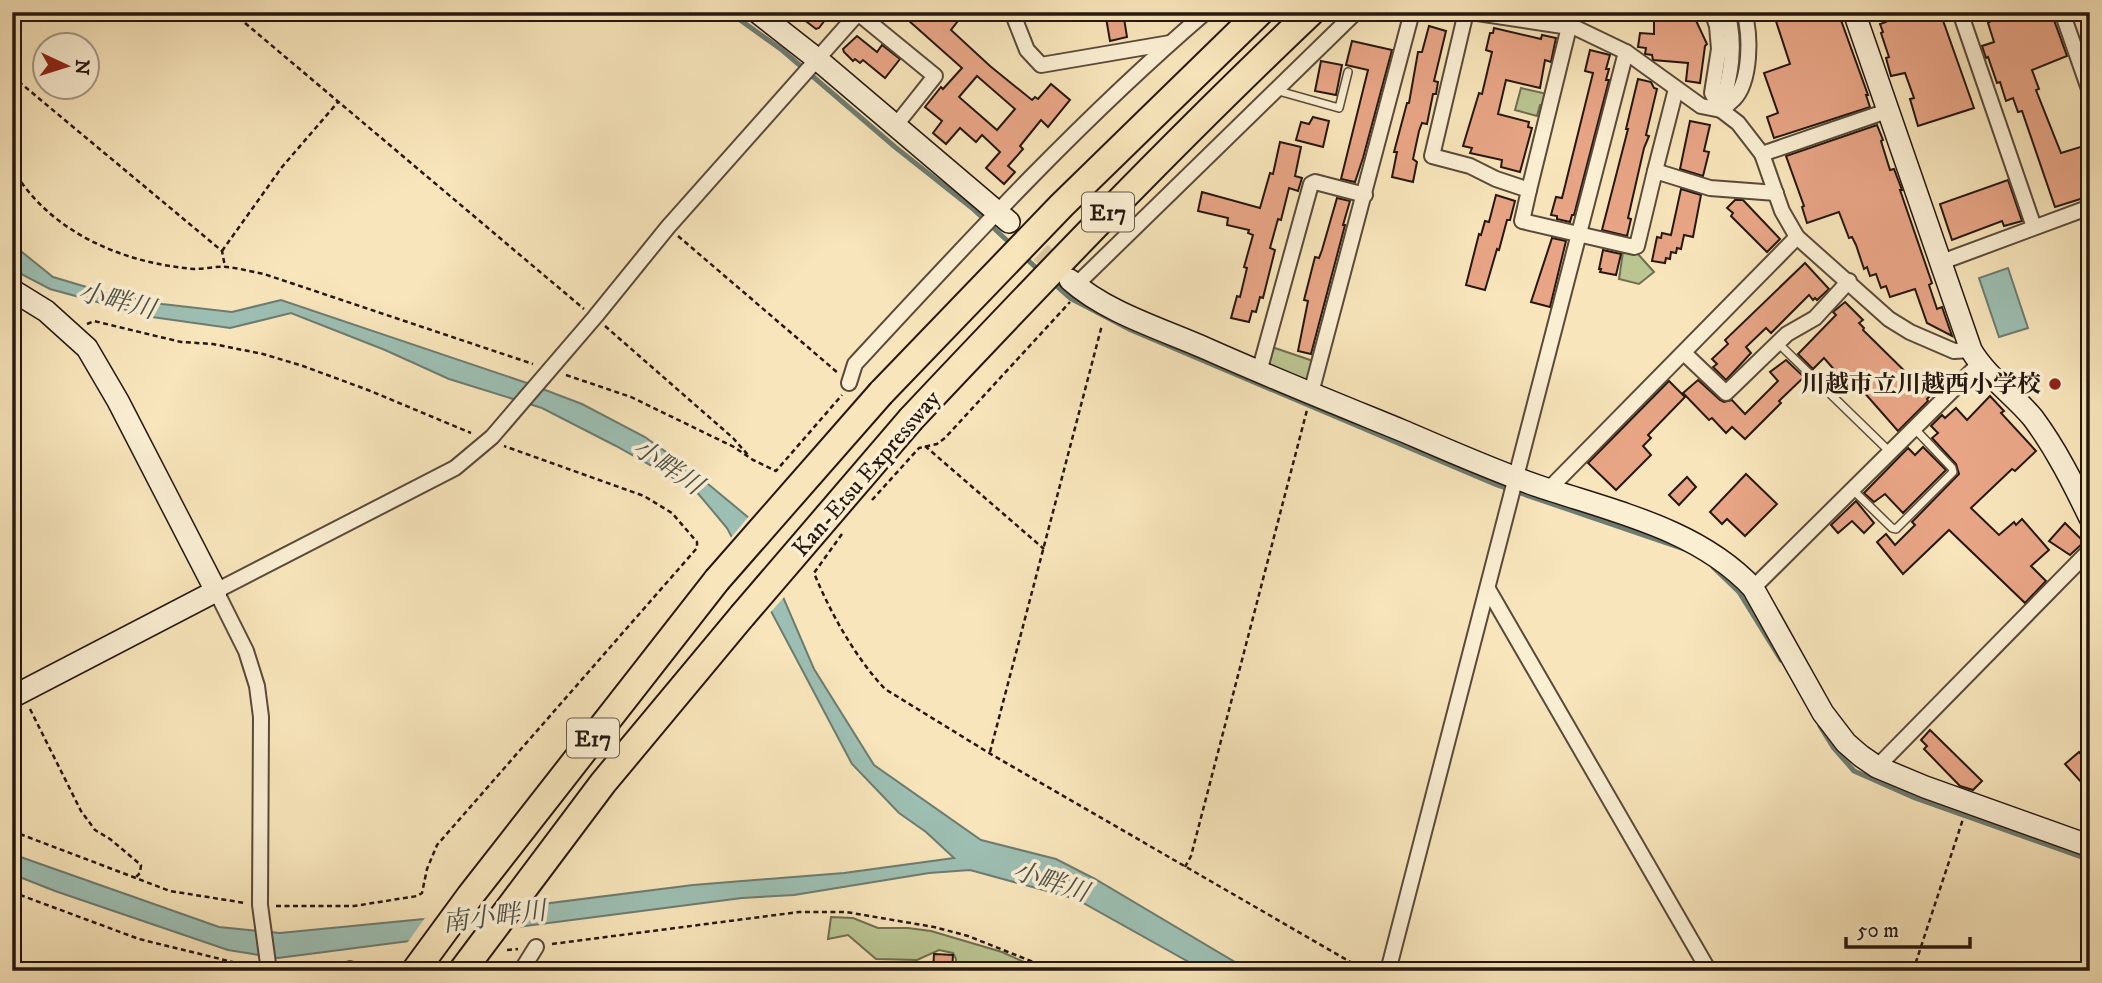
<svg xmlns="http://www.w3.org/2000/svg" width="2102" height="983" font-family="'IM FELL DW Pica','Noto Serif JP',serif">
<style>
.green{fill:#bac592;stroke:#706e50;stroke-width:2}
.water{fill:#9dbfb3;stroke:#6d7c71;stroke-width:2}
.pier{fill:#f8e5bb}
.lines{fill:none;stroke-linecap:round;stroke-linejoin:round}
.stream{stroke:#6d7c71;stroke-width:5}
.building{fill:#e8a586;stroke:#25170f;stroke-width:2;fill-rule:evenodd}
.secondary-tunnel{stroke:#d8c6a1;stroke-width:21;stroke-dasharray:21 10;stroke-linecap:butt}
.lane-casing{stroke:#5a4a3a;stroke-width:10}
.street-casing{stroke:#5a4a3a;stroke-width:18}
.secondary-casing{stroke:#25170f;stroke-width:24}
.highway-casing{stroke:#25170f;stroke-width:30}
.path{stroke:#25170f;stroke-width:2.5;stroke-dasharray:5 3.5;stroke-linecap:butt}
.lane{stroke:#faeed3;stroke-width:7}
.street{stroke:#faeed3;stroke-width:14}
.secondary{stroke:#faeed3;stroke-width:21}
.highway{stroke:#f8e5bb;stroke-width:26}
.highway-bridge-casing{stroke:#25170f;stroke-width:30;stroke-linecap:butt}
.highway-bridge{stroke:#f8e5bb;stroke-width:26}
.poi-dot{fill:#8f2418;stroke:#faeed3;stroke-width:2.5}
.labels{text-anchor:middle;stroke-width:7;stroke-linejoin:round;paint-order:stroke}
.shield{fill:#faeed3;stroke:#65584a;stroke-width:2}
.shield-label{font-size:23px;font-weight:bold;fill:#25170f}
.poi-label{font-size:24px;font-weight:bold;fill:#25170f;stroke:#faeed3;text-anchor:end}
.street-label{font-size:24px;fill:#25170f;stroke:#faeed3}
.water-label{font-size:26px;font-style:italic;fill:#4f5248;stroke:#faeed3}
</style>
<rect width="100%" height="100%" fill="#f8e5bb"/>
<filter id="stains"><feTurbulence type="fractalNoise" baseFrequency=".00286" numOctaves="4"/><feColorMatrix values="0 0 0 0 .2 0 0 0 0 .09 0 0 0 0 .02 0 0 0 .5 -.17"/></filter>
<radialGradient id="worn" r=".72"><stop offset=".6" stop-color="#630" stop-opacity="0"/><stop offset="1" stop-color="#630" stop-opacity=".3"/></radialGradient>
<g class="green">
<polygon points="1521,88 1547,94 1544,105 1540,105 1537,116 1515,110"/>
<polygon points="1623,252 1638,254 1654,272 1639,284 1619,279"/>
<polygon points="1272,347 1316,362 1311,377 1306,381 1275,370 1276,367 1266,363"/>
<polygon points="831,917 853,918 878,928 908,928 931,931 1002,952 1044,971 955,971 956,959 953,953 939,950 917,960 876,959 848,935 828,939"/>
</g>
<g class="water">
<polygon points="12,244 53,277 110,294 162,304 232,312 281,300 524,382 582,404 645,437 690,469 749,518 814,669 874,765 981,840 1056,859 1095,879 1250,971 1205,971 1076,899 970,870 929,873 794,895 742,898 278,958 228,950 55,891 12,874 12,854 219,927 280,933 424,919 693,885 844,873 954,858 926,832 899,813 852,764 727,528 696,491 616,446 542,408 449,379 385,350 291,313 230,328 152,317 50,289 23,275 12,265"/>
<polygon points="2008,268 2028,328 1999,337 1979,278"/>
</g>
<g class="pier">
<polygon points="750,515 786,595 768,615 729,540"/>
<polygon points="540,901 518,931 405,946 427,915"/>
</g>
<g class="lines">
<g class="stream">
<polyline points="729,12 782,50 895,147 972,208 1013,246"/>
<polyline points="1022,255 1041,272"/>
<polyline points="1051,281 1070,298 1131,330 1497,485 1684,549"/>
<polyline points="1713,567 1739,592 1781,660"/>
<polyline points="1820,726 1833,747 1854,771 1915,798 2090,860"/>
</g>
</g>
<g class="building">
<polygon points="794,12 831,12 819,28 816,29"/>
<path d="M899 12H965L951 30 990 66 1032 100 1035 97 1038 99 1051 84 1070 100 1048 127 1041 120 1020 146 1023 149 1008 166 1015 172 1004 184 986 168 1000 152 982 135 976 142 960 128 946 144 933 133 942 121 925 107 941 87 943 89 962 68ZM977 76 1015 109 997 130 959 97Z"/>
<polygon points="1105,12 1123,12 1127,37 1110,41"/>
<polygon points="1654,12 1692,12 1707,44 1705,46 1700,83 1686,81 1688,63 1653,60 1652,55 1645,54 1646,48 1638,47 1640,33 1654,34"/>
<polygon points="1773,12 1838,12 1868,95 1866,95 1870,107 1774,138 1767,117 1778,113 1764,73 1790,64"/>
<polygon points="1882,12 1940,12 1974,108 1918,126 1910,99 1914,98 1905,73 1891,76 1886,58 1889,57 1881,33 1883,32 1880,24 1886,22"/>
<polygon points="1988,12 2051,12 2067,56 2032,70 2039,89 2036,90 2061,153 2090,144 2090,196 2055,207 2022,111 2018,112 2013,98 2006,101 2000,82 1997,83 1988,57 1986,58 1982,46 1994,42 1988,23 1991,21"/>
<polygon points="1429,26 1446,31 1434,81 1438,82 1436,94 1433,94 1427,124 1422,123 1419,131 1413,159 1417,162 1413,182 1392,177 1397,152 1394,152 1407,103 1409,103 1418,52 1422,52"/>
<polygon points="1494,28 1541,39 1542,35 1556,38 1551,62 1545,60 1540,88 1506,80 1498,114 1529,122 1528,127 1532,128 1520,172 1501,167 1502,160 1470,153 1472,148 1463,146 1479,93 1482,94 1492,52 1486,50 1490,33 1493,33"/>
<polygon points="857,36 877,52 882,45 900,59 885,78 863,60 860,63 855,59 853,61 844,52 843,49"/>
<polygon points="1352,41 1392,50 1363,158 1355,182 1341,179 1368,70 1346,65"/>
<polygon points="1590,50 1610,55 1606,69 1609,69 1606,80 1609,80 1574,215 1572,215 1570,222 1557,219 1557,216 1551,215 1556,197 1562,198 1593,73 1585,71"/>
<polygon points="1321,61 1342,65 1336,95 1315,91"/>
<polygon points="1638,79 1651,82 1654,88 1657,89 1646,135 1649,136 1644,148 1628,218 1631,219 1627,236 1602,230 1628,129 1626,129"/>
<polygon points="1313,117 1329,121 1323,147 1296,140 1301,122 1309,124"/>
<polygon points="1690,121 1710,125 1704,151 1709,152 1703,176 1680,169"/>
<polygon points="1877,125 1883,140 1881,141 1890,170 1894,169 1902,190 1900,190 1932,283 1929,285 1937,309 1942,307 1952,336 1927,323 1915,289 1890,297 1886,286 1881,288 1876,274 1870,276 1867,267 1864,269 1856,245 1852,237 1849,238 1839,212 1807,223 1802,207 1804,206 1786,156"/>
<polygon points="1280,142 1301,147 1295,176 1302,178 1298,191 1289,188 1281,220 1278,219 1270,248 1275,250 1263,298 1260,297 1256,312 1252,311 1249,322 1231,318 1237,296 1240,297 1247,268 1244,267 1253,235 1248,233 1249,230 1227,225 1228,218 1198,211 1202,192 1260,208 1270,173 1273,174"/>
<polygon points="2008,180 2022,221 2004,226 2002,221 1952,240 1940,204"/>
<polygon points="1681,189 1701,195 1693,237 1684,235 1681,249 1677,248 1676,253 1671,252 1670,259 1666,258 1665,263 1652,261 1657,237 1661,238 1662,233 1671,235"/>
<polygon points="1496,195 1515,201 1510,220 1507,220 1499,250 1497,249 1485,290 1466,285 1479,234 1481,235 1485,221 1489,222"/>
<polygon points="1337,198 1350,201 1343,225 1345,225 1311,354 1298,351 1308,301 1304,300 1315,257 1319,258 1322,250"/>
<polygon points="1735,200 1743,200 1780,239 1767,252 1731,216 1733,213 1727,208"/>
<polygon points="1552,238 1566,241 1550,307 1531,302"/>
<polygon points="1603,250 1621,254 1616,275 1600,272 1601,269 1599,269"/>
<polygon points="1805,263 1829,289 1817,300 1815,298 1813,300 1809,295 1771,333 1766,328 1746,347 1751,353 1726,380 1713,367 1717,364 1712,359 1728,344 1725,340"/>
<polygon points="1845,302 1863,320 1859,323 1864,328 1863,330 1930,396 1927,399 1928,401 1898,431 1855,382 1853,384 1840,373 1838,374 1824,358 1813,369 1798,354 1836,315 1833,312"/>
<polygon points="1786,360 1804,377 1779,401 1781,403 1745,439 1732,427 1726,433 1712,418 1709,420 1683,393 1698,380 1720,400 1724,402 1732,400 1745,414 1778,381 1770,372"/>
<polygon points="1669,381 1685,397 1648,435 1651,438 1643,446 1651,455 1616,490 1588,463"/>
<polygon points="1990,396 2004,411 2001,413 2036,451 2015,471 2012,469 1971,508 1999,535 2014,522 2016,525 2022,519 2049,550 2031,566 2046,581 2025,603 1949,530 1903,574 1877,542 1886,534 1895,545 1915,525 1912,522 1959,474 1956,464 1932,438 1938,433 1931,426 1942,415 1945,418 1956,408 1967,420"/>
<polygon points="1923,447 1946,470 1903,513 1885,494 1874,502 1864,493 1908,448 1915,455"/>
<polygon points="1746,474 1777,504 1745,536 1727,519 1722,524 1710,512"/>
<polygon points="1687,477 1696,487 1679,505 1669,495"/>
<polygon points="1856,501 1874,523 1864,533 1852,521 1838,533 1831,525"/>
<polygon points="2065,523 2084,542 2070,555 2049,541"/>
<polygon points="1930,730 1982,781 1973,790 1960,786 1924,749 1927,746 1921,740"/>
<polygon points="2079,752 2090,764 2090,792 2065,764"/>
<polygon points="934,954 953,955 952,971 933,971"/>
</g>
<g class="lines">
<polyline class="secondary-tunnel" points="1018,231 1066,276"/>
<defs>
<g id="lane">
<polyline points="1275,90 1339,108 1348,72"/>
<polyline points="1778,343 1890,452"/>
<polyline points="1853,490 1892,528 1896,529 1953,472 1952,468 1914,428"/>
</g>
<g id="street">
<polyline points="1012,12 1027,50 1041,65 1170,43"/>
<polyline points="1466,12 1432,156 1470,166 1496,179 1529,190 1522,221 1634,247 1637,246 1655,171 1710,188 1776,193"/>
<polyline points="1471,12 1576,28 1626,52 1701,106 1721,110 1738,123 1762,154 1782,211 1797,237 1889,319 1910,332 1954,351 1971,350"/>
<polyline points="1712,12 1717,26 1719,49 1712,93 1721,110"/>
<polyline points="1960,12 2034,227"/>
<polyline points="2062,12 2090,92"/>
<polyline points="858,13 935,76 896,125"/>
<polyline points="1356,13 1389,12"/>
<path d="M1721 110C1725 107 1730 103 1734 99 1751 81 1751 35 1744 12"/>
<path d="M1721 110C1730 77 1737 46 1727 12"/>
<polyline points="1762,154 1887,111"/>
<polyline points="1655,171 1676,89"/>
<polyline points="1529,190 1569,27"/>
<polyline points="1939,263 2090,207"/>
<polyline points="1076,285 1356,12"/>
<polyline points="1684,353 1726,393 1787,334 1815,318 1849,281"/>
<polyline points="1259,372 1311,184 1315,182 1365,195"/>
<path d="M849 383 855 364C968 242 1080 120 1206 12"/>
<polyline points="1311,393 1412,12"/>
<polyline points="1548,490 1797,237"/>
<polyline points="1753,588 1979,364"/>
<polyline points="1488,589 1709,971"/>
<polyline points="1877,767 2090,550"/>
<polyline points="269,971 260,905 261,717 257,686 246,651 216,591 455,468 492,437 595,317 668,227 859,12"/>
<polyline points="348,971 350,969"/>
<polyline points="521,971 536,947"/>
<polyline points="1388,971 1626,52"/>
</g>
<g id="secondary">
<polyline points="757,12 817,59 1009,222"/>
<path d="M1854 12 1971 350C1987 377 2013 394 2033 418 2056 449 2073 483 2090 518"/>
<path d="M1070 280C1107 313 1162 329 1207 349 1272 378 1337 404 1403 431 1447 450 1490 469 1535 485 1611 511 1697 528 1753 588L1823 713 1846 743 1861 756 1877 767 1925 787 2090 846"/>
<polyline points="12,290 46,311 87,348 118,401 216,591 12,697"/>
</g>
<g id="highway">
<polyline points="881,393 1062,205 1260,12"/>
<path d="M911 419C1042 280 1173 143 1311 12"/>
<polyline points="415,971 470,896 717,580"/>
<polyline points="462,971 603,783 742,616"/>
</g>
</defs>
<use href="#lane" class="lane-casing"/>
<use href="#street" class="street-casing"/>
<use href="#secondary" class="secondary-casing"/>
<use href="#highway" class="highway-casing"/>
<g class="path">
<polyline points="232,12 584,309"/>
<polyline points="12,76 222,251 225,267"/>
<path d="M12 168C50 233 123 263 194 269 205 269 216 266 227 267 239 268 252 272 264 274L533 364"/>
<polyline points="678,236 838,373"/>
<polyline points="222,251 282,167 338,102"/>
<polyline points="87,324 94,321 181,342 213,344 263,354 303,366 368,390 471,433"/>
<polyline points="605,326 733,438 748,455"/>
<polyline points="566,375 631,397 734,447 753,460 776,471 842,395"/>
<polyline points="925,446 1044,549"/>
<polyline points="872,500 919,448 937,444 945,438 1070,302"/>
<path d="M842 534 814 573C831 614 855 657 885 689L989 753 1366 971"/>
<polyline points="30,709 81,811 95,830 110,839 141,865 140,873 136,877"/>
<polyline points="990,752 1102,325"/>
<polyline points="12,831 170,891 245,903"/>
<polyline points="1185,867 1191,856 1307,410"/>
<polyline points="12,892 139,939 253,967"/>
<polyline points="276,906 354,906 417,896 422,893 427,869 437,845 697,548 697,542 672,513 644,496 504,446"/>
<polyline points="552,944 799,912 846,912 934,927 968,936 1056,971"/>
<polyline points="507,950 518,949"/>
<polyline points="364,967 387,964"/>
<polyline points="284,969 333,969"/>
<polyline points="1913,971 1963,819"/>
</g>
<use href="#lane" class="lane"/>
<use href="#street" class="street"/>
<use href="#secondary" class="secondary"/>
<use href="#highway" class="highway"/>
<defs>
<g id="highway-bridge">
<polyline points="717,580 881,393"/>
<polyline points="742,616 911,419"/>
</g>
</defs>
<use href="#highway-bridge" class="highway-bridge-casing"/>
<use href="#highway-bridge" class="highway-bridge"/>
</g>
<circle class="poi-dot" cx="2055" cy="384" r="7"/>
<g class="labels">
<g class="shield">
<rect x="1082" y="192.5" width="52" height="39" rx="5"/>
<rect x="567" y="718.5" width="52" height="39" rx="5"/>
</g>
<g class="shield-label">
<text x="1108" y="220">E17</text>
<text x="593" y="746">E17</text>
</g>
<g class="poi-label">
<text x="2041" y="392">川越市立川越西小学校</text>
</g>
<g class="street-label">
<text transform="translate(866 473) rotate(-49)" y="8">Kan-Etsu Expressway</text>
</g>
<g class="water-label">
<text transform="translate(117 300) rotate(14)" y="9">小畔川</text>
<text transform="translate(668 466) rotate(34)" y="9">小畔川</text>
<text transform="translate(1051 881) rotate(18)" y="9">小畔川</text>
<text transform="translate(494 916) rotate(-7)" y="9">南小畔川</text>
</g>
</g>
<rect width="2102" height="983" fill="none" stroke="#f8e5bb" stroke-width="42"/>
<rect x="14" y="14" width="2074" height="955" fill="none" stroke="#25170f" stroke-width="3.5"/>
<rect x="21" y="21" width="2060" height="941" fill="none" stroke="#25170f" stroke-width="2"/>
<g transform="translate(66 66) rotate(94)"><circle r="33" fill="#faeed3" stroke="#a59885" stroke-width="2"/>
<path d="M0-5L12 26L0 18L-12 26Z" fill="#8f2418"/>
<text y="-10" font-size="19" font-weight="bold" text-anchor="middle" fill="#25170f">N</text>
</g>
<path d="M1846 937v10h124v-10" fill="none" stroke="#25170f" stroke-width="3.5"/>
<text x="1857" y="937" font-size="21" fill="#25170f" stroke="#faeed3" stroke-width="5" paint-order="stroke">50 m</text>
<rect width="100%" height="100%" filter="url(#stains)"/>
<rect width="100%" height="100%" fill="url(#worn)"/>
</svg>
